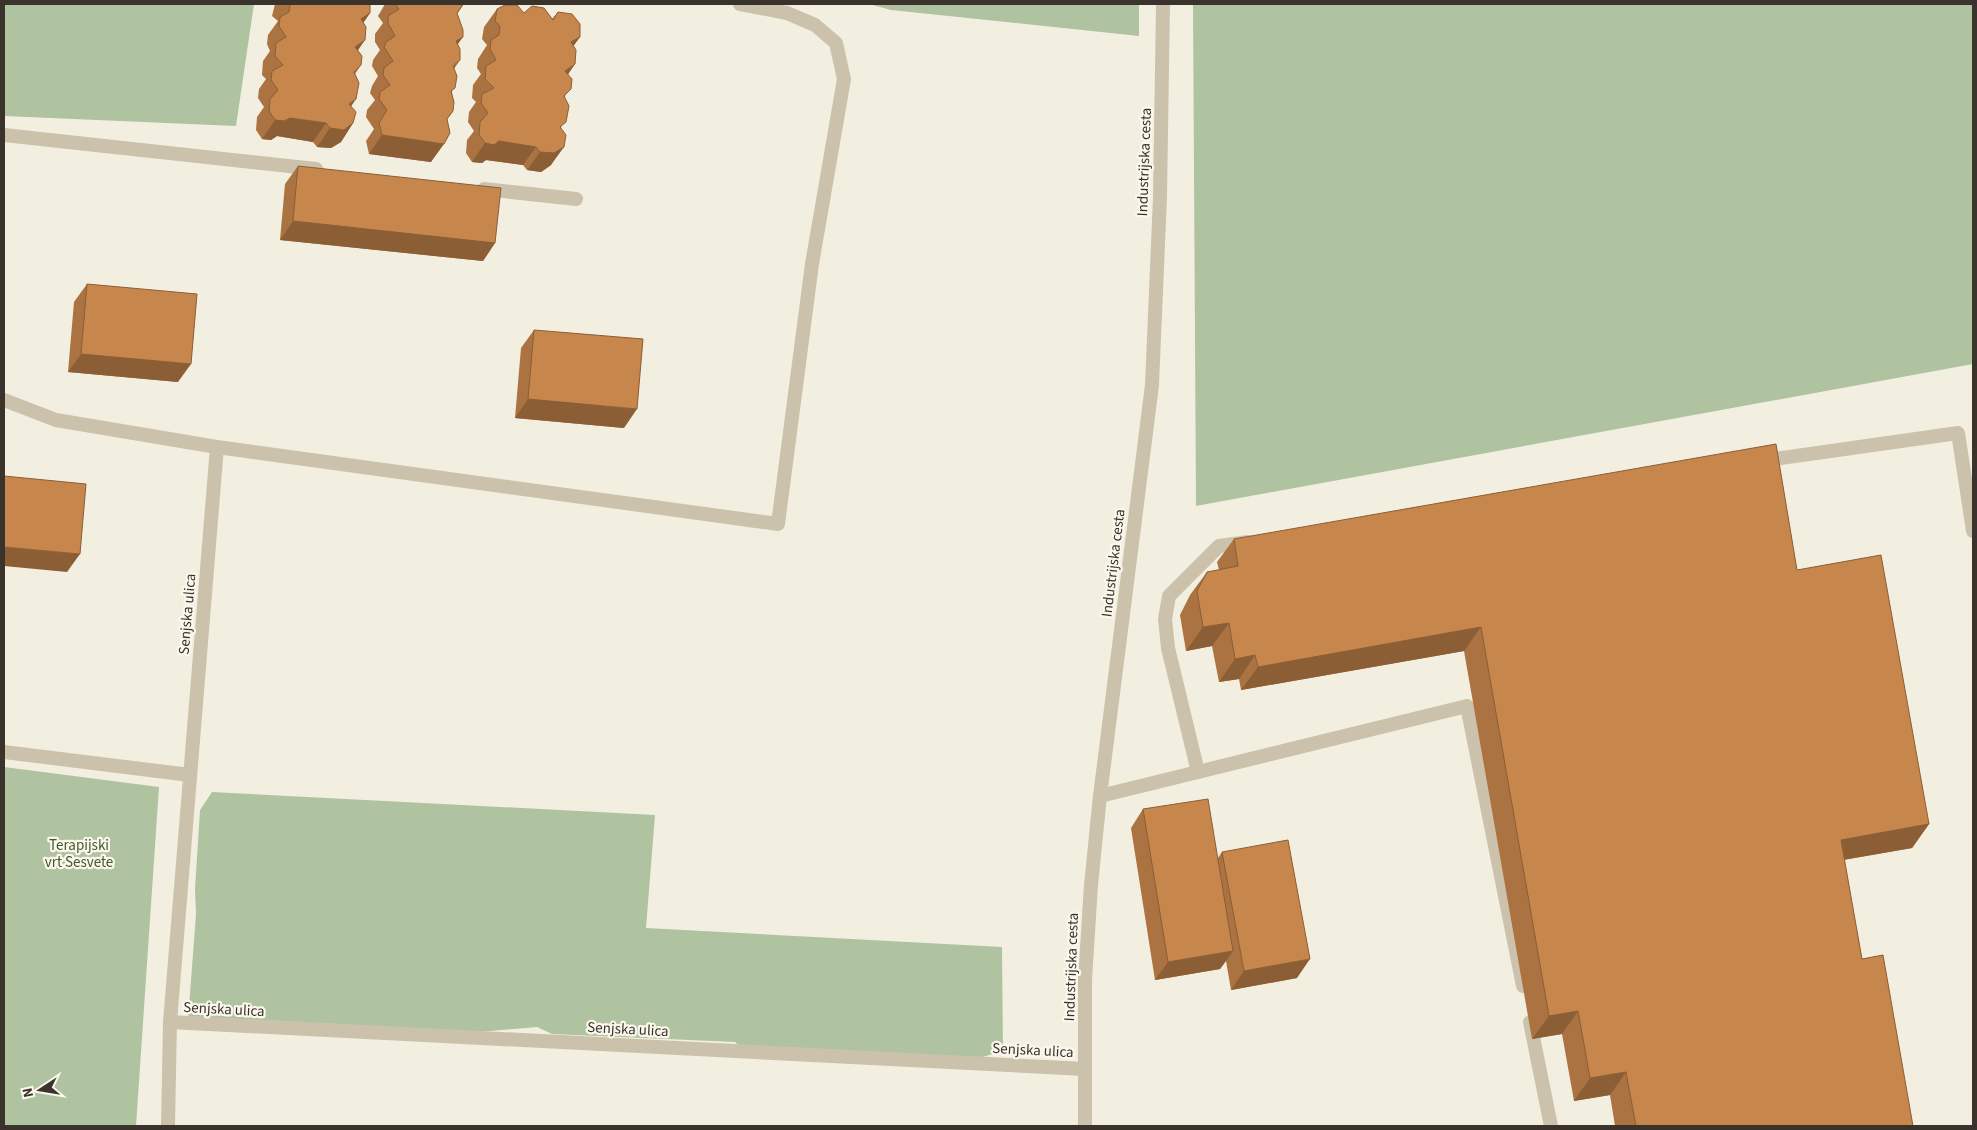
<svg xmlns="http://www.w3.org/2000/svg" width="1977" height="1130" font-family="'Source Sans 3',sans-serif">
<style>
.green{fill:#afc3a0}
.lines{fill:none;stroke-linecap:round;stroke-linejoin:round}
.service{stroke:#ccc2ac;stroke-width:14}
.minor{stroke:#ccc2ac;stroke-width:14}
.tertiary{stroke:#ccc2ac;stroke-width:14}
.wall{fill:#aa7341}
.shaded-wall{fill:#8b5e35}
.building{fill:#c6864c;stroke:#8b5e35}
.labels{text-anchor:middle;stroke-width:4.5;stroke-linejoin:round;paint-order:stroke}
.street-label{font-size:15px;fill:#3a332b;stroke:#fbf7ed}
.park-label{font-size:15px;fill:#3f582e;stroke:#fbf7ed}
</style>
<rect width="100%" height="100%" fill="#f3efe0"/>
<g class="green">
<polygon points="4,4 254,4 236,126 4,116"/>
<polygon points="869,4 1139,4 1139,36 891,10"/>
<polygon points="1193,4 1973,4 1973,364 1196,506"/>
<polygon points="4,767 159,787 136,1126 4,1126"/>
<polygon points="212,792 655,815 646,928 1002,947 1003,1051 979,1058 742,1048 735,1042 552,1034 537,1027 479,1032 188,1020 196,914 195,889 200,810"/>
</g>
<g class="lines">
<g class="service">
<polyline points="4,135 316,169"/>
<polyline points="484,189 576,199"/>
<polyline points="4,400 56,420 217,447 778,524 812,264 844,79 836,43 815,25 787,13 740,4"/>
<polyline points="1760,461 1958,433 1973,531"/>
<polyline points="4,752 190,775"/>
<polyline points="1198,772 1168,648 1165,619 1169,596 1219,546 1248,542"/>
<polyline points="1100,796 1467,706 1523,986"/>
<polyline points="1530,1022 1551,1126"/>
</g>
<g class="minor">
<polyline points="170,1022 1085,1069"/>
<polyline points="168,1126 170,1022 217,447"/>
</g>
<polyline class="tertiary" points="1085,1126 1085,980 1091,885 1100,796 1152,385 1160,197 1163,4"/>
</g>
<g class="wall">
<polygon points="275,4 370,4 370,13 363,23 358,51 361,65 355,74 351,106 353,123 341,142 331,148 317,147 313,142 277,136 271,140 262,139 256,130 257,117 264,107 258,98 259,89 266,79 262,75 263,61 270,51 267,44 268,35 278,21 272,16"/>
<polygon points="385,4 464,4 457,14 458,45 460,60 454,69 452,93 453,111 447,119 431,162 369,154 366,141 374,129 366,117 367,110 375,100 370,93 372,86 378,76 372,66 373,60 380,50 375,42 375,34 383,23 378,16"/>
<polygon points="497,9 524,13 552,19 558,12 580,37 573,46 568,74 561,129 551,165 541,172 527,170 523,165 486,160 482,163 472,162 466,153 467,140 474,131 468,122 469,112 476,102 472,98 473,85 481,74 477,68 478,59 487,45 482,39 484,27"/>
<polygon points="298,166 495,243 483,261 280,240 285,184"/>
<polygon points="87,284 178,382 68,372 74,302"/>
<polygon points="534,330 624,428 515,418 521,348"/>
<polygon points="1234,539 1797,570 1929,824 1912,848 1844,860 1862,959 1913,1126 1615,1126 1610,1095 1574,1101 1562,1034 1532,1039 1464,651 1241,690 1239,679 1219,682 1212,646 1186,651 1180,615 1190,595 1207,572 1219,570 1217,562"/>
<polygon points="1143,809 1218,858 1222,852 1297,978 1231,990 1226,961 1220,969 1155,980 1131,828"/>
</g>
<g class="shaded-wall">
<polygon points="370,13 357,32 361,19"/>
<polygon points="463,37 450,55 456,41"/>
<polygon points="580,37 567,55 571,42"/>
<polygon points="365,40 352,59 355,47"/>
<polygon points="575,64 563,82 565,71"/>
<polygon points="356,99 344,117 349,104"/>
<polygon points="290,118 326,123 313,142 277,136 271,140 262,139 275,120"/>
<polygon points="353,123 341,142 331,148 317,147 330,128"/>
<polygon points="382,135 444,144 431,162 369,154"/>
<polygon points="499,141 536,147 523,165 486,160 482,163 472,162 485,143"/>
<polygon points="564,147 551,165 541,172 527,170 540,152"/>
<polygon points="293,221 495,243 483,261 280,240"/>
<polygon points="81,354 191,364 178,382 68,372"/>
<polygon points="528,399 637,409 624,428 515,418"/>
<polygon points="4,547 80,554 67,572 4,566"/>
<polygon points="1229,623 1212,646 1186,651 1203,627"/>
<polygon points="1481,627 1464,651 1241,690 1258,667"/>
<polygon points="1255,655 1239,679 1219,682 1235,659"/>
<polygon points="1929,824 1912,848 1824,863 1841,840"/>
<polygon points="1233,951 1220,969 1155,980 1168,962"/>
<polygon points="1310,959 1297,978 1231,990 1244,971"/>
<polygon points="1578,1011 1562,1034 1532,1039 1549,1016"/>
<polygon points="1626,1072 1610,1095 1574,1101 1590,1078"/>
</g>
<g class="building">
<polygon points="290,4 370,4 370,13 361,19 366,27 365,40 355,47 362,56 361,65 354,72 359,83 356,99 349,104 356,112 353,123 344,130 330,128 326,123 290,118 284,121 275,120 269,111 270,99 278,90 271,80 272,71 283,65 275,56 276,43 286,37 279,26 280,17 289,12"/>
<polygon points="395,4 463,4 457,13 463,30 463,37 456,41 460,49 460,60 453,66 457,76 455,88 451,91 454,102 453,111 447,119 450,133 444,144 382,135 379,123 387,110 379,99 380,92 390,85 383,75 384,68 393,61 384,47 386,42 395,36 388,23 388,16 399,9"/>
<polygon points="505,5 517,5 524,13 532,6 544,8 553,20 558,12 572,14 580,24 580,37 571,42 576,50 575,64 565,71 572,79 571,89 564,96 569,106 566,122 560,127 566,135 564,147 554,153 540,152 536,147 499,141 494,145 485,143 479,135 480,122 488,113 481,103 482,94 494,88 485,79 486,66 496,60 490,49 491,40 499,35 500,26 495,21 497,9"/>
<polygon points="298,166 501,188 495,243 293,221"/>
<polygon points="87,284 197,294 191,364 81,354"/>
<polygon points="534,330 643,339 637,409 528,399"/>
<polygon points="1776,444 1797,570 1881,555 1929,824 1841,840 1862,959 1883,955 1913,1126 1636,1126 1626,1072 1590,1078 1578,1011 1549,1016 1481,627 1258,667 1255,655 1235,659 1229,623 1203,627 1197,591 1207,572 1238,566 1234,539"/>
<polygon points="4,476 86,484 80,554 4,547"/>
<polygon points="1208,799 1233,951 1168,962 1143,809"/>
<polygon points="1288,840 1310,959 1244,971 1222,852"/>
</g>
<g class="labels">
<g class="street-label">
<text transform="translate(1144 162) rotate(-88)" y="5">Industrijska cesta</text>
<text transform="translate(1113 563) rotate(-83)" y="5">Industrijska cesta</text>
<text transform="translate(187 614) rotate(-85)" y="5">Senjska ulica</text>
<text transform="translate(1071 967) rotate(-88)" y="5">Industrijska cesta</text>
<text transform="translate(224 1009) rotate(3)" y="5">Senjska ulica</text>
<text transform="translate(628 1029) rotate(3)" y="5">Senjska ulica</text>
<text transform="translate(1033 1050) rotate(3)" y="5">Senjska ulica</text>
</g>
<g class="park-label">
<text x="79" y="850">Terapijski<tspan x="79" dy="17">vrt Sesvete</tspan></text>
</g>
</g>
<rect width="1977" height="1130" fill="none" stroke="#3a332b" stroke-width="10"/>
<g transform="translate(40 1090) rotate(258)" stroke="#fbf7ed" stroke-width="4" paint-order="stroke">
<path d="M0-4L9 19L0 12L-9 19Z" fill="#3a332b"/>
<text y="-8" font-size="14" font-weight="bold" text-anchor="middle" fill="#3a332b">N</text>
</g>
</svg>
